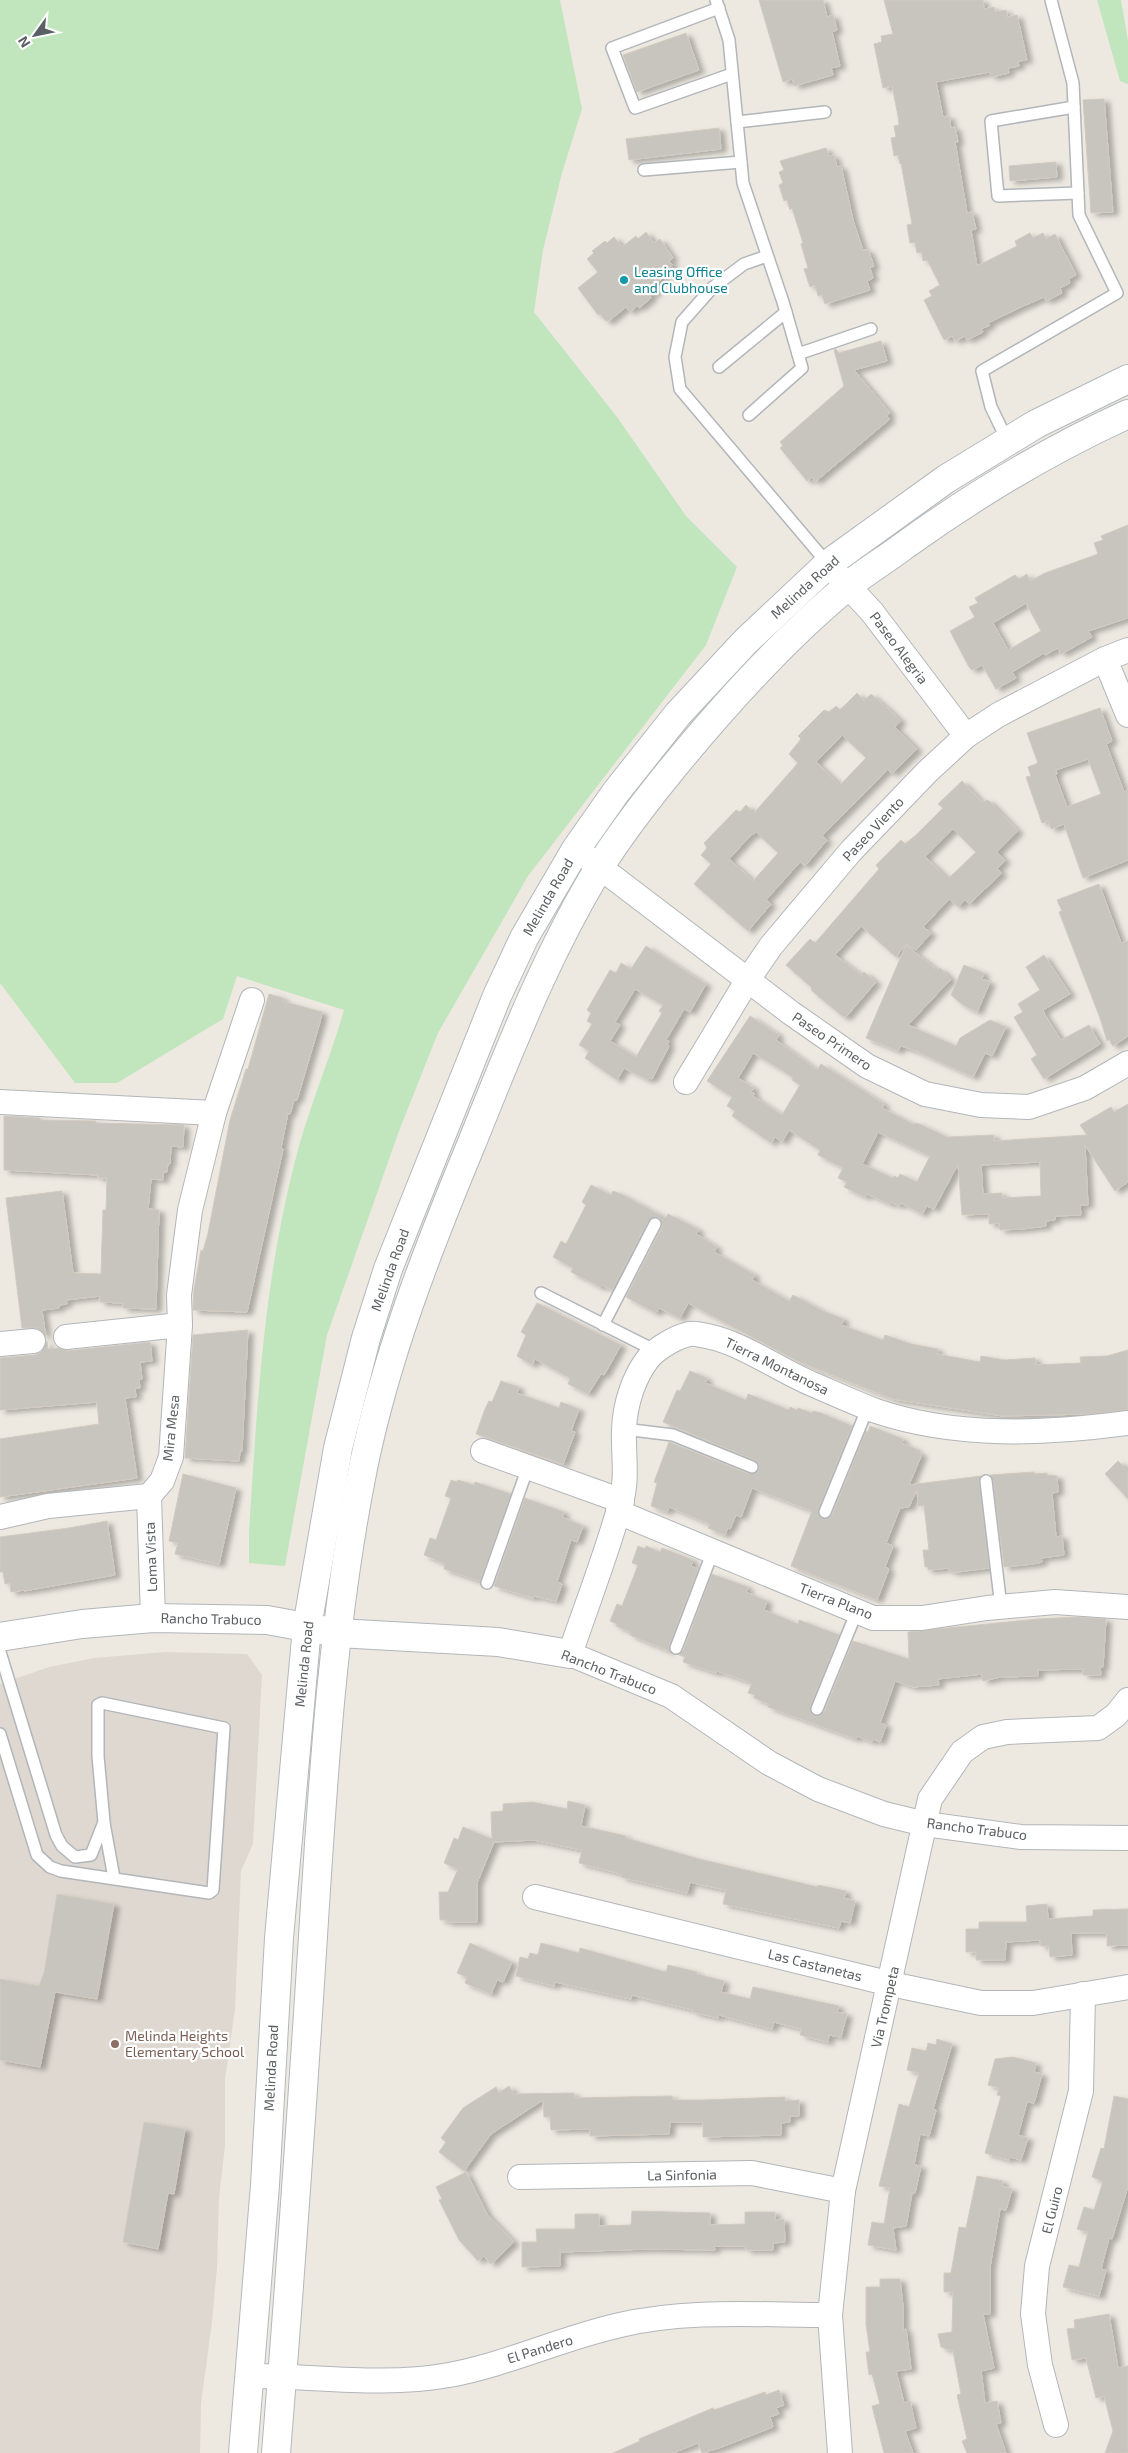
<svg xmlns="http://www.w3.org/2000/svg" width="1128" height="2453" font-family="'Exo 2',sans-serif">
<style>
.education{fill:#ded8d0}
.green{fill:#c1e6bd}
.building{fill:#c8c4be;stroke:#d2cac0;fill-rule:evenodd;filter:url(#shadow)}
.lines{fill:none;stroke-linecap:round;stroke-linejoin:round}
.service-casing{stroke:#b2b6ba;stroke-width:14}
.minor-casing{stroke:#b2b6ba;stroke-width:26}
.tertiary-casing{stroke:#b2b6ba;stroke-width:30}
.secondary-casing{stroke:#b3b8bd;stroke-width:30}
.service{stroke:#fff;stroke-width:11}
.minor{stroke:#fff;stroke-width:24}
.tertiary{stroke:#fff;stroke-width:28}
.secondary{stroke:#fff;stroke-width:28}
.culture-dot{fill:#0f9aa8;stroke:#fff;stroke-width:2}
.education-dot{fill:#8d6e63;stroke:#fff;stroke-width:2}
.labels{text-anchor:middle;stroke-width:4.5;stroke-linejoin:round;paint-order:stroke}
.culture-label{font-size:14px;fill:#0d838f;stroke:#fff;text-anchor:start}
.street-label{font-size:14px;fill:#5a5f63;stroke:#fff}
.education-label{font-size:14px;fill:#785e54;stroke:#fff;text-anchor:start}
</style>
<defs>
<filter id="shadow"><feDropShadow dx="5.5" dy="3" stdDeviation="2.5" flood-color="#0004"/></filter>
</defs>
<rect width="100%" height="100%" fill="#ede9e1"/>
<polygon class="education" points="165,1652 247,1654 262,1675 253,1844 241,1871 235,2009 225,2080 225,2146 219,2198 217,2268 212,2322 201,2404 200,2453 0,2453 0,1684 49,1667 94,1658"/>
<g class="green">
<path d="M0 0H560L582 109 562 173 543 250 534 312 617 417 686 516 737 567 706 645 528 876 438 1033 399 1131 327 1335 285 1566 249 1563V1532C257 1408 263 1287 294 1165 307 1112 329 1062 344 1010L237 976 223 1019 117 1083H75L0 983Z"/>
<polygon points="1097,0 1121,0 1128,41 1128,84 1120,81"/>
</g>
<g class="building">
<polygon points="759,0 823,0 827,17 833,15 837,30 832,32 840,66 831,68 833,75 794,86 793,79 783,82"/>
<polygon points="884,0 983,0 984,9 994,7 995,12 1006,10 1007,17 1017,15 1027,60 1018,61 1019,66 1008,68 1009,73 991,77 990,72 936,82 943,117 949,116 951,128 955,127 958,142 955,142 967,213 972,212 976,229 971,230 977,266 1017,246 1015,241 1030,233 1033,238 1043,233 1046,239 1055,234 1076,275 1068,279 1070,283 1060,288 1062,293 1046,301 1044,297 1021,307 988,323 990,325 981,329 983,332 967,340 965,336 955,341 952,336 944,340 924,300 932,296 929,291 940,285 927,260 923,261 922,252 917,253 915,242 910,243 907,225 912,224 901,163 900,164 898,155 894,156 891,138 896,137 894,126 899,125 898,116 892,86 883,88 874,44 882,42 881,36 893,34"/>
<polygon points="686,33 699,70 637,92 623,55"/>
<polygon points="1104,99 1113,212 1091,213 1083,100"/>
<polygon points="719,128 721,149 629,160 626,139"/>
<polygon points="826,148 829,156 834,155 837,167 841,166 853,220 863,250 868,250 874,266 870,268 873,278 867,281 870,290 825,304 822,295 818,296 815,285 810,287 804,269 808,268 801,244 803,243 792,208 790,210 787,200 784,201 779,185 783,183 779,172 784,170 780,161"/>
<polygon points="1056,162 1057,177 1010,181 1009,166"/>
<polygon points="646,232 654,243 660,239 673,258 669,261 673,265 666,271 668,274 653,286 657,290 650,296 651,298 639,308 637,306 630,312 626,307 609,321 606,321 600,314 598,315 578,288 598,272 587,259 594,253 592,251 605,241 607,243 614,237 622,247 636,236 638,239"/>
<polygon points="881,341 887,361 854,370 890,413 887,416 890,419 815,482 812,477 807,481 780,448 783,446 780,442 844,386 834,350 836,349 839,353"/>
<path d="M1128 525V618L1088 631 1092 637 1061 654 1058 648 1045 655 1044 653 1012 672 1016 678 996 689 982 665 972 670 969 667 950 631 975 617 969 607 978 603 975 598 1015 575 1019 579 1027 574 1030 581 1045 573 1098 554 1094 543 1103 540 1101 536ZM1026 603 1041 631 1008 650 993 623Z"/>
<path d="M857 693 864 701 871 694 886 707 901 721 895 727 917 749 892 774 888 769 822 836 827 840 805 866 800 862 766 900 771 904 748 931 694 884 711 864 701 855 707 848 704 843 736 810 740 812 746 805 754 813 798 763 789 754 801 739 798 736 824 710 829 712 836 706 840 710ZM842 735 866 758 840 785 816 762ZM756 832 778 853 753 881 729 859 752 834 753 835Z"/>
<path d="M1100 708 1112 741 1106 744 1124 792 1128 790V860L1083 878 1064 824 1051 829 1048 821 1042 823 1026 777 1031 776 1028 767 1038 763 1027 733ZM1088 759 1101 794 1067 807 1055 775 1057 774 1056 770Z"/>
<path d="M962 781 982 802 988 800 1018 831 997 852 1005 860 997 869 1002 873 969 904 965 900 958 907 949 899 923 927 931 933 916 950 906 944 896 957 861 926 835 955 861 975 864 972 876 982 846 1017 842 1016 812 991 811 987 786 965 810 939 815 943 879 869 876 865 901 840 905 844 916 835 943 808 938 804ZM953 829 976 852 948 879 925 857Z"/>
<polygon points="1099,884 1121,943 1128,941 1128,1036 1113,1046 1109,1039 1107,1041 1100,1018 1059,912 1062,911 1057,900"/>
<polygon points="906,945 937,970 940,968 951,979 908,1025 956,1046 960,1038 990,1020 1006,1027 992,1056 985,1053 973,1077 916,1051 901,1046 898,1051 866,1038"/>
<path d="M646 946 706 984 690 1012 684 1009 666 1040 669 1041 667 1045 669 1046 652 1079 650 1078 648 1080 624 1068 617 1080 585 1058 589 1051 579 1045 592 1024 587 1021 591 1013 587 1010 610 970 616 973 621 963 631 969ZM635 989 663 1005 659 1011 662 1013 636 1057 610 1041 620 1025 615 1022Z"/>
<polygon points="1044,955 1070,994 1043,1010 1045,1015 1061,1040 1089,1025 1100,1044 1044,1079 1031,1059 1037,1055 1014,1017 1023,1012 1018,1004 1040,990 1026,967"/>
<polygon points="964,965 984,973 982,979 990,982 977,1012 963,1005 951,995"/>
<polygon points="269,994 283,998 282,1001 322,1012 320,1022 297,1100 294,1100 290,1114 288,1113 281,1148 283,1149 247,1312 193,1310 194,1289 201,1250 203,1251 208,1233 230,1120 246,1069 248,1069"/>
<path d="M750 1016 779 1035 776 1040 817 1070 821 1064 884 1104 882 1108 913 1124 917 1123 947 1137 994 1135V1141L1087 1135 1080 1125 1111 1107 1114 1112 1128 1104V1182L1115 1191 1085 1145 1088 1205H1080L1081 1215 1055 1216V1220L1046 1221V1226L1022 1229 1000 1230 999 1223 989 1224V1214L962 1215 958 1164 934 1209 927 1206 922 1214 901 1203 899 1206 891 1202 890 1204 867 1194 865 1197 844 1187 847 1182 838 1178 843 1168 818 1155 820 1150 789 1130 782 1142 775 1137 771 1143 732 1116 735 1111 727 1106 732 1097 707 1081ZM753 1053 793 1077 792 1080 800 1085 782 1115 753 1096 755 1094 751 1092 754 1088 738 1078ZM878 1132 930 1156 917 1182 900 1174 898 1178 894 1176 893 1178 862 1164ZM1040 1162 1041 1196 1002 1198V1193L983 1194 981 1165Z"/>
<polygon points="4,1116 39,1118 42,1120 96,1121 96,1123 184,1125 183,1147 171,1146 170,1164 168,1163 167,1172 163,1172 163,1180 151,1179 148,1209 159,1210 156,1309 123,1308 123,1303 100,1302 100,1296 66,1300 67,1304 59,1305 59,1308 42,1310 46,1338 38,1328 22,1328 6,1198 62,1191 73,1273 101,1274 103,1210 106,1210 107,1178 98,1178 98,1175 4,1170"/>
<polygon points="591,1185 611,1195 613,1191 621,1194 666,1218 668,1214 692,1226 699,1230 696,1234 717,1247 714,1252 755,1275 752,1280 789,1301 793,1295 823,1311 844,1319 841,1325 883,1340 885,1335 911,1344 938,1349 937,1354 980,1362 981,1356 1005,1360 1035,1358 1036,1365 1081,1363 1080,1357 1107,1356 1128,1350 1128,1410 1087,1414 1003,1416 893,1399 797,1361 688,1303 680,1318 659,1308 656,1313 626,1297 662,1227 662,1223 659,1218 654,1217 648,1221 612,1290 602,1285 600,1287 571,1272 573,1268 553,1257 561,1241 566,1244 586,1205 582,1202"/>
<polygon points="537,1303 621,1345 604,1375 601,1374 588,1394 568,1384 570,1378 535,1359 532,1365 517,1356 526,1335 521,1332"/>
<polygon points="248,1330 242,1451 240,1451 239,1461 185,1458 193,1335"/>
<polygon points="47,1341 48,1349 58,1348 67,1351 150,1342 152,1361 140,1362 142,1379 139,1379 140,1388 135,1388 136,1397 125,1398 137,1478 0,1497 0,1439 99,1424 97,1402 0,1410 0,1358 35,1355 41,1352"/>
<polygon points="690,1371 707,1378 705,1383 746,1400 748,1394 789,1410 790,1407 797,1410 798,1408 812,1413 813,1411 821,1413 852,1426 818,1509 819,1516 823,1519 829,1518 832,1515 866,1431 868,1432 870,1426 903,1439 902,1443 916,1449 915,1451 922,1454 909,1485 981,1476 979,1482 989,1568 957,1572 949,1571 949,1568 928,1570 928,1567 925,1567 923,1550 929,1550 924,1505 918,1506 917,1489 909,1507 900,1508 886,1543 893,1546 885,1567 889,1569 877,1600 791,1566 812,1511 752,1488 741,1517 736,1515 730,1529 728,1528 725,1535 708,1528 710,1524 669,1507 667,1512 651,1506 657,1483 654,1482 669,1442 749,1474 756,1473 759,1469 758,1463 755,1460 663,1422 677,1390 680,1391"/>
<polygon points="501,1381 519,1387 517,1393 559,1408 561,1402 579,1409 571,1431 575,1432 563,1464 476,1434 485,1409 489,1401 492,1402"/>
<polygon points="1118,1461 1128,1471 1128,1499 1105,1474"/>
<polygon points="1034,1472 1034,1474 1047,1473 1047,1475 1057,1476 1058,1492 1052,1493 1056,1537 1062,1536 1064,1555 1041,1558 1042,1562 1033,1564 1004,1567 993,1480 990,1475"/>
<polygon points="183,1474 236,1488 219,1564 175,1554 178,1543 169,1541"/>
<polygon points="451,1480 457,1482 458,1480 474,1485 475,1482 511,1494 480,1581 444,1569 445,1564 424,1555 430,1538 436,1540 451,1498 445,1496"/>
<polygon points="525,1498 564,1512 562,1517 583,1526 577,1542 571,1540 557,1582 562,1584 556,1601 534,1596 533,1598 494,1586"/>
<polygon points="107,1521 115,1575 24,1591 24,1590 11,1592 10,1583 5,1584 3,1572 0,1572 0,1537 69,1528"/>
<polygon points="638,1546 645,1549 646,1546 660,1552 662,1548 693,1560 691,1566 698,1569 669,1645 669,1651 630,1635 631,1632 616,1626 617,1624 610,1621 617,1604 622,1606 638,1565 632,1563"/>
<polygon points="712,1574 748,1587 746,1592 767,1601 764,1610 798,1624 799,1620 839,1635 810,1706 811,1713 815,1716 821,1715 824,1712 853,1641 909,1659 908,1632 1037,1619 1078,1617 1106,1619 1103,1667 1100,1667 1101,1675 1083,1675 1083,1669 1038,1670 1038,1676 1000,1677 983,1681 982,1674 938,1679 939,1685 913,1687 895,1681 880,1723 886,1725 880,1742 873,1739 872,1742 857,1736 856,1739 768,1707 769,1704 754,1698 755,1695 748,1693 752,1683 717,1671 716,1673 683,1662 685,1657 679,1655 683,1651"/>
<polygon points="568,1801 585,1805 581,1826 626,1836 626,1838 699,1859 818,1887 818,1885 846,1891 844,1898 855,1901 850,1923 841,1921 839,1928 723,1904 726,1890 698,1884 690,1882 687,1893 621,1877 622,1874 579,1863 582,1850 534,1840 494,1842 477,1883 477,1922 447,1922 447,1920 440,1920 439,1892 448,1892 458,1869 444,1863 454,1838 458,1840 463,1827 492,1839 491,1812 503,1811 503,1804 532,1802 567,1809"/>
<polygon points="57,1894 114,1904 97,1999 55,1992 40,2067 0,2060 0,1979 39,1986 44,1973"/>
<polygon points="1047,1904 1048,1919 1093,1916 1093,1910 1128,1909 1128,1945 1107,1946 1107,1934 1104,1933 1071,1933 1072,1955 1050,1957 1049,1946 1041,1946 1040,1940 1006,1942 1005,1960 976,1960 976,1952 966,1952 966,1929 979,1929 979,1922 1027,1922 1026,1906"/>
<polygon points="470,1943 512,1962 503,1982 497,1980 491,1994 465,1983 467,1977 457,1973"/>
<polygon points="541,1943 579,1953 580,1948 666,1972 668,1965 697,1972 697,1974 724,1981 721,1992 750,1999 753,1987 839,2006 837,2012 847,2014 841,2037 829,2035 828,2042 800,2035 802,2029 774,2022 772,2029 719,2015 718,2018 693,2012 693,2010 632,1995 631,1999 555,1982 554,1986 516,1976 520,1957 528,1959 530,1953 538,1955"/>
<polygon points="937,2039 952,2044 933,2109 936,2110 929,2136 920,2134 914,2165 921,2166 915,2193 912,2193 906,2226 893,2228 896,2250 868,2245 872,2222 884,2224 890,2188 879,2186 899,2104 909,2107 919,2073 907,2070 912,2048 926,2051 928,2043 936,2045"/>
<polygon points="1013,2057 1036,2063 1034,2072 1042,2074 1034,2103 1027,2102 1018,2135 1028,2138 1021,2160 1010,2157 1009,2160 985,2153 1001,2096 997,2095 999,2088 988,2085 995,2059"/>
<polygon points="509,2086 514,2094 574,2093 574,2098 672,2096 673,2100 703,2100 785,2097 785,2101 799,2100 799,2116 790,2116 790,2122 781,2123 781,2135 703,2137 703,2122 670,2122 669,2134 590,2136 590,2129 551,2130 550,2117 544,2117 543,2100 491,2134 464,2171 439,2152 446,2142 441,2138 463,2108 496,2087 499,2093"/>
<polygon points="1114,2096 1128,2099 1128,2186 1112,2239 1109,2238 1101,2269 1106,2270 1099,2296 1063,2287 1069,2265 1079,2267 1088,2232 1077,2229 1084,2207 1094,2210 1103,2181 1092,2177 1101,2148 1104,2149"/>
<polygon points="144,2122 185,2129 174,2194 168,2193 158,2249 123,2242"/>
<polygon points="466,2172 487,2214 514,2242 491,2264 484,2256 478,2261 459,2240 439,2200 442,2199 436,2187"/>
<polygon points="977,2176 1003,2181 1002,2186 1012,2189 1006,2210 1000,2209 990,2267 990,2314 983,2314 994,2368 981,2371 985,2403 997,2401 1001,2423 996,2424 1006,2453 967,2453 962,2441 967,2439 957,2395 961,2394 953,2351 941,2347 938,2334 952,2332 953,2292 944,2292 944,2273 951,2273 959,2227 966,2228"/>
<polygon points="632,2211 710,2213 710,2225 745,2224 745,2212 775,2212 775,2220 784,2219 785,2242 773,2243 773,2250 746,2250 746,2246 714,2246 715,2250 648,2249 560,2252 560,2266 522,2267 522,2242 537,2242 536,2229 575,2229 575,2214 599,2214 599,2226 631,2225"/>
<polygon points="880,2279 900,2279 903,2307 903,2330 906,2329 911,2369 896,2371 904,2403 910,2401 916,2428 905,2431 913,2453 884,2453 872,2406 880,2404 872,2374 869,2375 866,2352 870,2352 866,2324 866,2287 880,2287"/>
<polygon points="1109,2314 1118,2368 1128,2366 1128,2453 1105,2453 1113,2431 1104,2396 1096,2398 1086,2358 1072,2360 1067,2329 1075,2328 1074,2320"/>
<polygon points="779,2390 784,2405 776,2408 779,2414 770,2417 773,2427 719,2448 702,2453 698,2443 673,2453 613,2453 640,2441 639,2439 713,2408 714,2410 765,2392 766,2395"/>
</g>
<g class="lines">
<defs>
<g id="service">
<polyline points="716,0 729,40 743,183 783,302 802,368 749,415"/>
<polyline points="719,8 612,48 635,108 732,74"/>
<polyline points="1074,107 991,121 998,196 1078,193"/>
<polyline points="737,122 825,112"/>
<polyline points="644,170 741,162"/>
<polyline points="767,256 744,264 712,288 682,322 675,357 680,389 828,564"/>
<polyline points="798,354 871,329"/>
<polyline points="719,367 786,312"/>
<polyline points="1007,440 991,407 982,371 1117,293 1079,215 1073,83 1051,0"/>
<polyline points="541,1293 656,1351"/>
<polyline points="603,1325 655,1224"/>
<polyline points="624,1429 673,1435 752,1467"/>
<polyline points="986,1481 1001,1607"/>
<polyline points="825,1512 868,1407"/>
<polyline points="487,1583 528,1467"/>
<polyline points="676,1648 713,1551"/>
<polyline points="0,1652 56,1835 62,1846 75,1857 91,1855 104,1822 98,1756 98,1705 102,1703 224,1728 213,1890 209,1893 61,1871 50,1867 37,1855 0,1734"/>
<polyline points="817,1709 857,1611"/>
<polyline points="104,1823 114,1878"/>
</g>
<g id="minor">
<polyline points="835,572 872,612 966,736"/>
<polyline points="1105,659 1128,715"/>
<polyline points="576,849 791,1013 867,1066 925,1094 981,1105 1029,1107 1085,1088 1128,1063"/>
<polyline points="686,1082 747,981 771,946 851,851 928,771 966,736 998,715 1105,659 1128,650"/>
<polyline points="0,1102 214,1113"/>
<polyline points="66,1337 180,1325"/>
<polyline points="0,1344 33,1341"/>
<path d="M1128 1423C1046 1434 956 1438 876 1411 855 1403 833 1393 812 1384 774 1368 738 1339 696 1334 682 1332 655 1349 647 1360 633 1379 625 1405 624 1429 623 1454 628 1478 621 1502 607 1553 587 1604 570 1654L671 1696 769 1763 818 1789 884 1814 925 1824 1021 1837 1128 1838"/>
<polyline points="483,1451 622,1501"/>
<polyline points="149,1496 153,1618"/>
<polyline points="618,1512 873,1618 922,1618 987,1608 1055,1602 1128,1607"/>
<polyline points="0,1517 48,1506 149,1496 162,1481 171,1457 180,1325 179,1295 190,1210 214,1113 252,1000"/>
<polyline points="535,1897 891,1984 981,2003 1033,2003 1128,1987"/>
<polyline points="520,2177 752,2173 843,2191"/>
<path d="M250 2376C316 2376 383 2387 449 2375 508 2364 562 2338 620 2325 688 2309 760 2315 830 2315"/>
<polyline points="1056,2425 1040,2365 1033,2314 1037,2266 1081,2091 1083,1994"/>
<polyline points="840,2453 830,2315 843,2191 930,1799 962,1752 983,1737 1007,1732 1098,1728 1116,1715 1128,1700"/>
</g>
<polyline id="tertiary" points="0,1637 82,1624 153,1618 267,1620 338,1633 498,1642 570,1654"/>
<g id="secondary">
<polyline points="243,2453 265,2185 279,1938 307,1627 338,1448 366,1338 388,1269 497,996 524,938 576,849 616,792 678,714 746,641 828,564 946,479 1036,424 1128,379"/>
<path d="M276 2453C290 2281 302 2109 313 1936 323 1780 332 1622 363 1468 386 1356 427 1251 471 1145 509 1051 546 955 599 868 622 831 649 797 676 764 727 702 786 637 848 586 866 571 887 559 905 545 976 494 1049 450 1128 414"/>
</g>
</defs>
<use href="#service" class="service-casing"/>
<use href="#minor" class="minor-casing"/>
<use href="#tertiary" class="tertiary-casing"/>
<use href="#secondary" class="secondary-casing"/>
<use href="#service" class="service"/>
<use href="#minor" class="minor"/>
<use href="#tertiary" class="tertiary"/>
<use href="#secondary" class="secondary"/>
</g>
<circle class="culture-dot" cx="624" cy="280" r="5"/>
<circle class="education-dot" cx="115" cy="2044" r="5"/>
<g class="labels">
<g class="culture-label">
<text x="634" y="277">Leasing Office<tspan x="634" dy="16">and Clubhouse</tspan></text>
</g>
<g class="street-label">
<text transform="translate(805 587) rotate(-42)" y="5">Melinda Road</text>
<text transform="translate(899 648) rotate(53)" y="5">Paseo Alegria</text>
<text transform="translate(873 829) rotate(-47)" y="5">Paseo Viento</text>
<text transform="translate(548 897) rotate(-60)" y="5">Melinda Road</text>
<text transform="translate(832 1041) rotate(34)" y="5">Paseo Primero</text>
<text transform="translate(390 1270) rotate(-70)" y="5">Melinda Road</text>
<text transform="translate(777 1366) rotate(26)" y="5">Tierra Montanosa</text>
<text transform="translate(171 1428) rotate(-84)" y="5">Mira Mesa</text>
<text transform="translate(151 1557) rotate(-92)" y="5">Loma Vista</text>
<text transform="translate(836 1601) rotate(21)" y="5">Tierra Plano</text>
<text transform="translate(211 1619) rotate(1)" y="5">Rancho Trabuco</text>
<text transform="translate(304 1664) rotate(-84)" y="5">Melinda Road</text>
<text transform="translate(609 1672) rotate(21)" y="5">Rancho Trabuco</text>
<text transform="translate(977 1829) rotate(7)" y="5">Rancho Trabuco</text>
<text transform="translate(815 1965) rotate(14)" y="5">Las Castanetas</text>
<text transform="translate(885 2007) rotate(-77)" y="5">Via Trompeta</text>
<text transform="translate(271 2068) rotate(-87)" y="5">Melinda Road</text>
<text transform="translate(682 2175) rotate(-1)" y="5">La Sinfonia</text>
<text transform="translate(1052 2210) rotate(-76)" y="5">El Guiro</text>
<text transform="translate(540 2349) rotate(-17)" y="5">El Pandero</text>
</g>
<g class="education-label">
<text x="125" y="2041">Melinda Heights<tspan x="125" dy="16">Elementary School</tspan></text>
</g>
</g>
<g transform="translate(35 35) rotate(237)" stroke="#ffffff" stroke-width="4" paint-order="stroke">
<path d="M0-4L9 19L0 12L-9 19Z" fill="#5a5f63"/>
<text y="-8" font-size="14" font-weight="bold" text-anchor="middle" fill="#5a5f63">N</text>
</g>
</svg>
